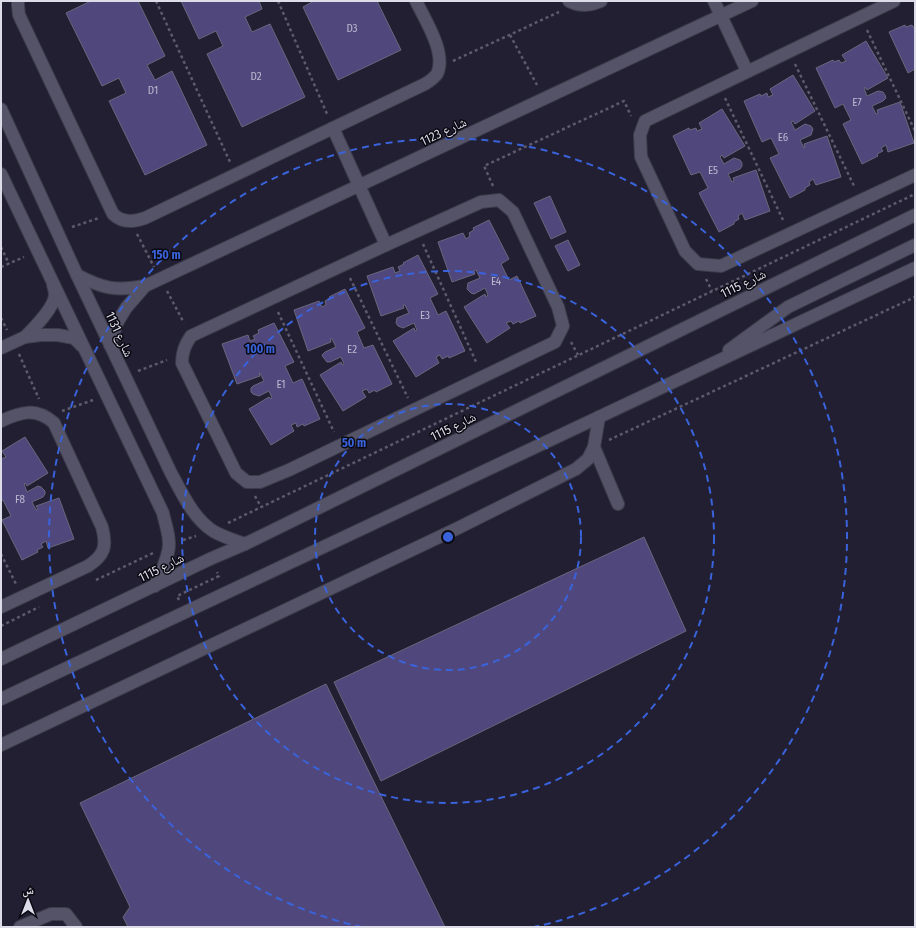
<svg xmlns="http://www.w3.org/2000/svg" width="916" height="928" font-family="'Fira Sans Condensed','Noto Naskh Arabic',sans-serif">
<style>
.building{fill:#50487d;stroke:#68677c}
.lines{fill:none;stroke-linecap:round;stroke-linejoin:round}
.minor-casing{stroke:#3d3c4b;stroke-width:14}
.path{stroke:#5c5a6b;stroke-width:2.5;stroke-dasharray:3 3;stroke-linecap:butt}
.minor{stroke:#555367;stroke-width:12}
.ring{fill:none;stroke:#3a63db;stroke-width:2;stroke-dasharray:7 5}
.labels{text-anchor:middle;stroke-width:3;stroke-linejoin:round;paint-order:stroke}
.number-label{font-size:11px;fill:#bab7ce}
.street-label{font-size:13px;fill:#dddce9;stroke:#0b0a12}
.centre{fill:#3a63db;stroke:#0b0a12;stroke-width:2}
.ring-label{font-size:12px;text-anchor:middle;font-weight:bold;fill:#3a63db;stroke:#0b0a12;stroke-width:3;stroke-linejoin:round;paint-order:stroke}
</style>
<rect width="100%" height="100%" fill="#211f31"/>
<g class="building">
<polygon points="91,1 138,1 165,56 147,65 155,80 172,71 207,145 145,175 109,101 126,93 119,78 102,86 66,13"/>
<polygon points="181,1 259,1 262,9 245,17 252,32 270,24 305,97 242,127 207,54 223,46 216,31 199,39"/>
<polygon points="314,1 377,1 401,50 338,80 303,7"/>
<polygon points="905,25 906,27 912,25 914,28 915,28 915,69 908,73 889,32"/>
<polygon points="866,41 888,78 867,90 866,88 864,88 867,96 878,91 883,92 885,95 886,98 883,101 872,106 876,114 878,113 877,110 900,102 914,143 888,152 886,145 881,148 883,151 877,154 878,156 862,164 843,124 851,120 843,104 835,108 816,68 833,60 834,62 839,60 841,63 846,61 842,55"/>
<polygon points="793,75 815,111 795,124 793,121 791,122 795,130 805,124 811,126 813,129 811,135 800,140 804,148 805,147 804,144 827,136 841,177 816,185 813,179 809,182 810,185 805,188 805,190 790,198 770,158 779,154 771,138 762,142 744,101 760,94 761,96 767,93 768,97 773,95 770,89"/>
<polygon points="722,109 745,146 724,158 722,155 720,157 724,164 734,158 740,160 742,163 742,166 740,169 728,174 732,182 734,181 733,178 756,170 770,211 745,220 742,213 738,216 739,219 734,222 734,224 719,232 699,193 708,188 700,172 691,175 673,136 689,128 690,130 696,128 697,131 702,129 699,123"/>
<polygon points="550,196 566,232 551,239 534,203"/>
<polygon points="489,220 509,259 501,264 509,280 517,276 536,316 520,323 519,321 513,324 511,321 506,323 510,328 487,343 464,307 485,294 486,297 488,295 485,288 474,294 471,293 467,289 468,283 480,278 476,270 474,271 475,274 452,282 438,242 463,233 466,239 470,236 469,233 474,230 473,228"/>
<polygon points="568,240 580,265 568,271 555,246"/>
<polygon points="418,255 438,294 430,298 438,315 446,311 465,351 449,358 448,356 442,359 440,355 436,357 439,363 416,377 393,341 414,328 415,331 417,330 414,323 403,328 398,326 396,323 397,318 409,313 405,305 403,305 404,308 381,316 367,276 393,267 395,273 400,271 398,267 404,264 403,263"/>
<polygon points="345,289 365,328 357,332 364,348 373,345 392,384 376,392 375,390 369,393 367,389 362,391 366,397 343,411 320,375 341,362 342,365 344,364 341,357 330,362 327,362 323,357 322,355 325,352 336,347 332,339 330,339 331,342 308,351 294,310 319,301 322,307 326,305 325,301 330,298 329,297"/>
<polygon points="274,323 294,362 285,366 293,383 302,379 320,419 304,426 303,424 297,427 296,423 291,425 294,431 271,445 249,409 269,397 271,399 272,398 269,391 259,396 253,394 251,392 251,388 253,386 264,381 260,373 259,373 260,376 237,384 222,344 248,335 250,341 255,339 253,336 259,333 258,330"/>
<polygon points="25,437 48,473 27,486 25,483 24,484 27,492 38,486 41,487 45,491 45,494 43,497 32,502 36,510 38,509 36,506 59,498 74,539 48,548 46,541 41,544 43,547 37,550 38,552 22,560 2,520 11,516 3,500 1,501 1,459 6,457 2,451"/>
<polygon points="644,537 686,631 381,781 334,682"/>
<polygon points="326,684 445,927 128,927 123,917 130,907 80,803"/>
</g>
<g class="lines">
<defs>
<g id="minor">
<path d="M18 1V6L19 15 113 214C122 223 134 222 145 218L425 84C430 81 434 78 437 74 447 53 425 20 416 1"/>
<path d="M569 1C580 7 590 6 601 1"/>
<polyline points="714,1 747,71"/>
<polyline points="894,1 645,121 640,135 641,157 685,251 698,264 721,266 915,175"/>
<path d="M1 109 77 275 171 473C182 493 193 518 213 531 223 537 234 540 245 544"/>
<polyline points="333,128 386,245"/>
<path d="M1 174 163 513C165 523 169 533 169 544 169 558 160 573 155 586"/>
<path d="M499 200 513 212 558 307 563 326 555 342 289 470 260 482H247L236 473 182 363C182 352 185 345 191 336L386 245 481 202Z"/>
<path d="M77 275C104 289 115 291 145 286L752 1"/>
<path d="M25 337C34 328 54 308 55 295 55 292 54 288 53 285"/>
<polyline points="110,345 117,323 126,308 145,286"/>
<polyline points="1,348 25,337 41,335 58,335 74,338 82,346"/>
<polyline points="729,350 788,307 915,245"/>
<path d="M1 421C21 412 36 407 54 423L102 527C107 546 105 555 88 566L1 607"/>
<polyline points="594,447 618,504"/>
<polyline points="1,659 210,559 245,544 915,215"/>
<polyline points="1,699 915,268"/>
<polyline points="1,745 456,529 576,469 588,459 594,447 599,417"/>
<polyline points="20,927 51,914 66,914 76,927"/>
</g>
</defs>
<use href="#minor" class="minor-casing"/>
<g class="path">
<polyline points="156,1 230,162"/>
<polyline points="278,1 327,114"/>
<polyline points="867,30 915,131"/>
<polyline points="510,35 537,85"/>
<polyline points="453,61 559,12"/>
<polyline points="795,64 855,188"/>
<polyline points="725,98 783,220"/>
<polyline points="493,186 484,166 624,101 631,116"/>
<polyline points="72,227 99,218"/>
<polyline points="137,234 154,267"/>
<polyline points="423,244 477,364"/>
<polyline points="1,247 9,264"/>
<polyline points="1,267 24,257"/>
<polyline points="350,278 408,398"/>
<polyline points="706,279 712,291"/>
<polyline points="167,291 184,323"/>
<polyline points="278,312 334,432"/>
<polyline points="1,318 7,330"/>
<polyline points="571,342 578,355"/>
<polyline points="19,354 39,399"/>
<polyline points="138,371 167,360"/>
<polyline points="62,411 93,400"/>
<polyline points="609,440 915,297"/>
<polyline points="255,496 261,507"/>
<polyline points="228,523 915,194"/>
<polyline points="183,540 196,536"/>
<polyline points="1,554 16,584"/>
<polyline points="96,580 153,553"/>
<polyline points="179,600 177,596 219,576 217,572"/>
<polyline points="1,626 39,607"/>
</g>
<use href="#minor" class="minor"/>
</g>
<g class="ring">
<circle cx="448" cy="537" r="133"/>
<circle cx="448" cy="537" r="266"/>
<path d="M362 927A399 399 0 1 1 534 927"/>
</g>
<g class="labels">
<g class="number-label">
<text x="352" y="32">D3</text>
<text x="256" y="80">D2</text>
<text x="153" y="94">D1</text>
<text x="857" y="106">E7</text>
<text x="783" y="141">E6</text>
<text x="713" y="174">E5</text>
<text x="496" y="285">E4</text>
<text x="425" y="319">E3</text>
<text x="352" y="353">E2</text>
<text x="281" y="388">E1</text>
<text x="20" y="503">F8</text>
</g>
<g class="street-label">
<text transform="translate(443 131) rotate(-25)" y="5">شارع 1123</text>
<text transform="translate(743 283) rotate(-26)" y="5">شارع 1115</text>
<text transform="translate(120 334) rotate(65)" y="5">شارع 1131</text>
<text transform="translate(453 426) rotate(-26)" y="5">شارع 1115</text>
<text transform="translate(161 567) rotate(-26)" y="5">شارع 1115</text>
</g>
</g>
<circle cx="448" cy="537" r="6" class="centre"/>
<g class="ring-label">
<text x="166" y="259">150 m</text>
<text x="260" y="353">100 m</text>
<text x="354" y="447">50 m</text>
</g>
<rect width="916" height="928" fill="none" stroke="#dddce9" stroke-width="4"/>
<g transform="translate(28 900)" stroke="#0b0a12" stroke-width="3" paint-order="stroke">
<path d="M0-3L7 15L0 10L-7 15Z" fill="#dddce9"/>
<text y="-6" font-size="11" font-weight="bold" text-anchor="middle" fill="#dddce9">ش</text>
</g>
</svg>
